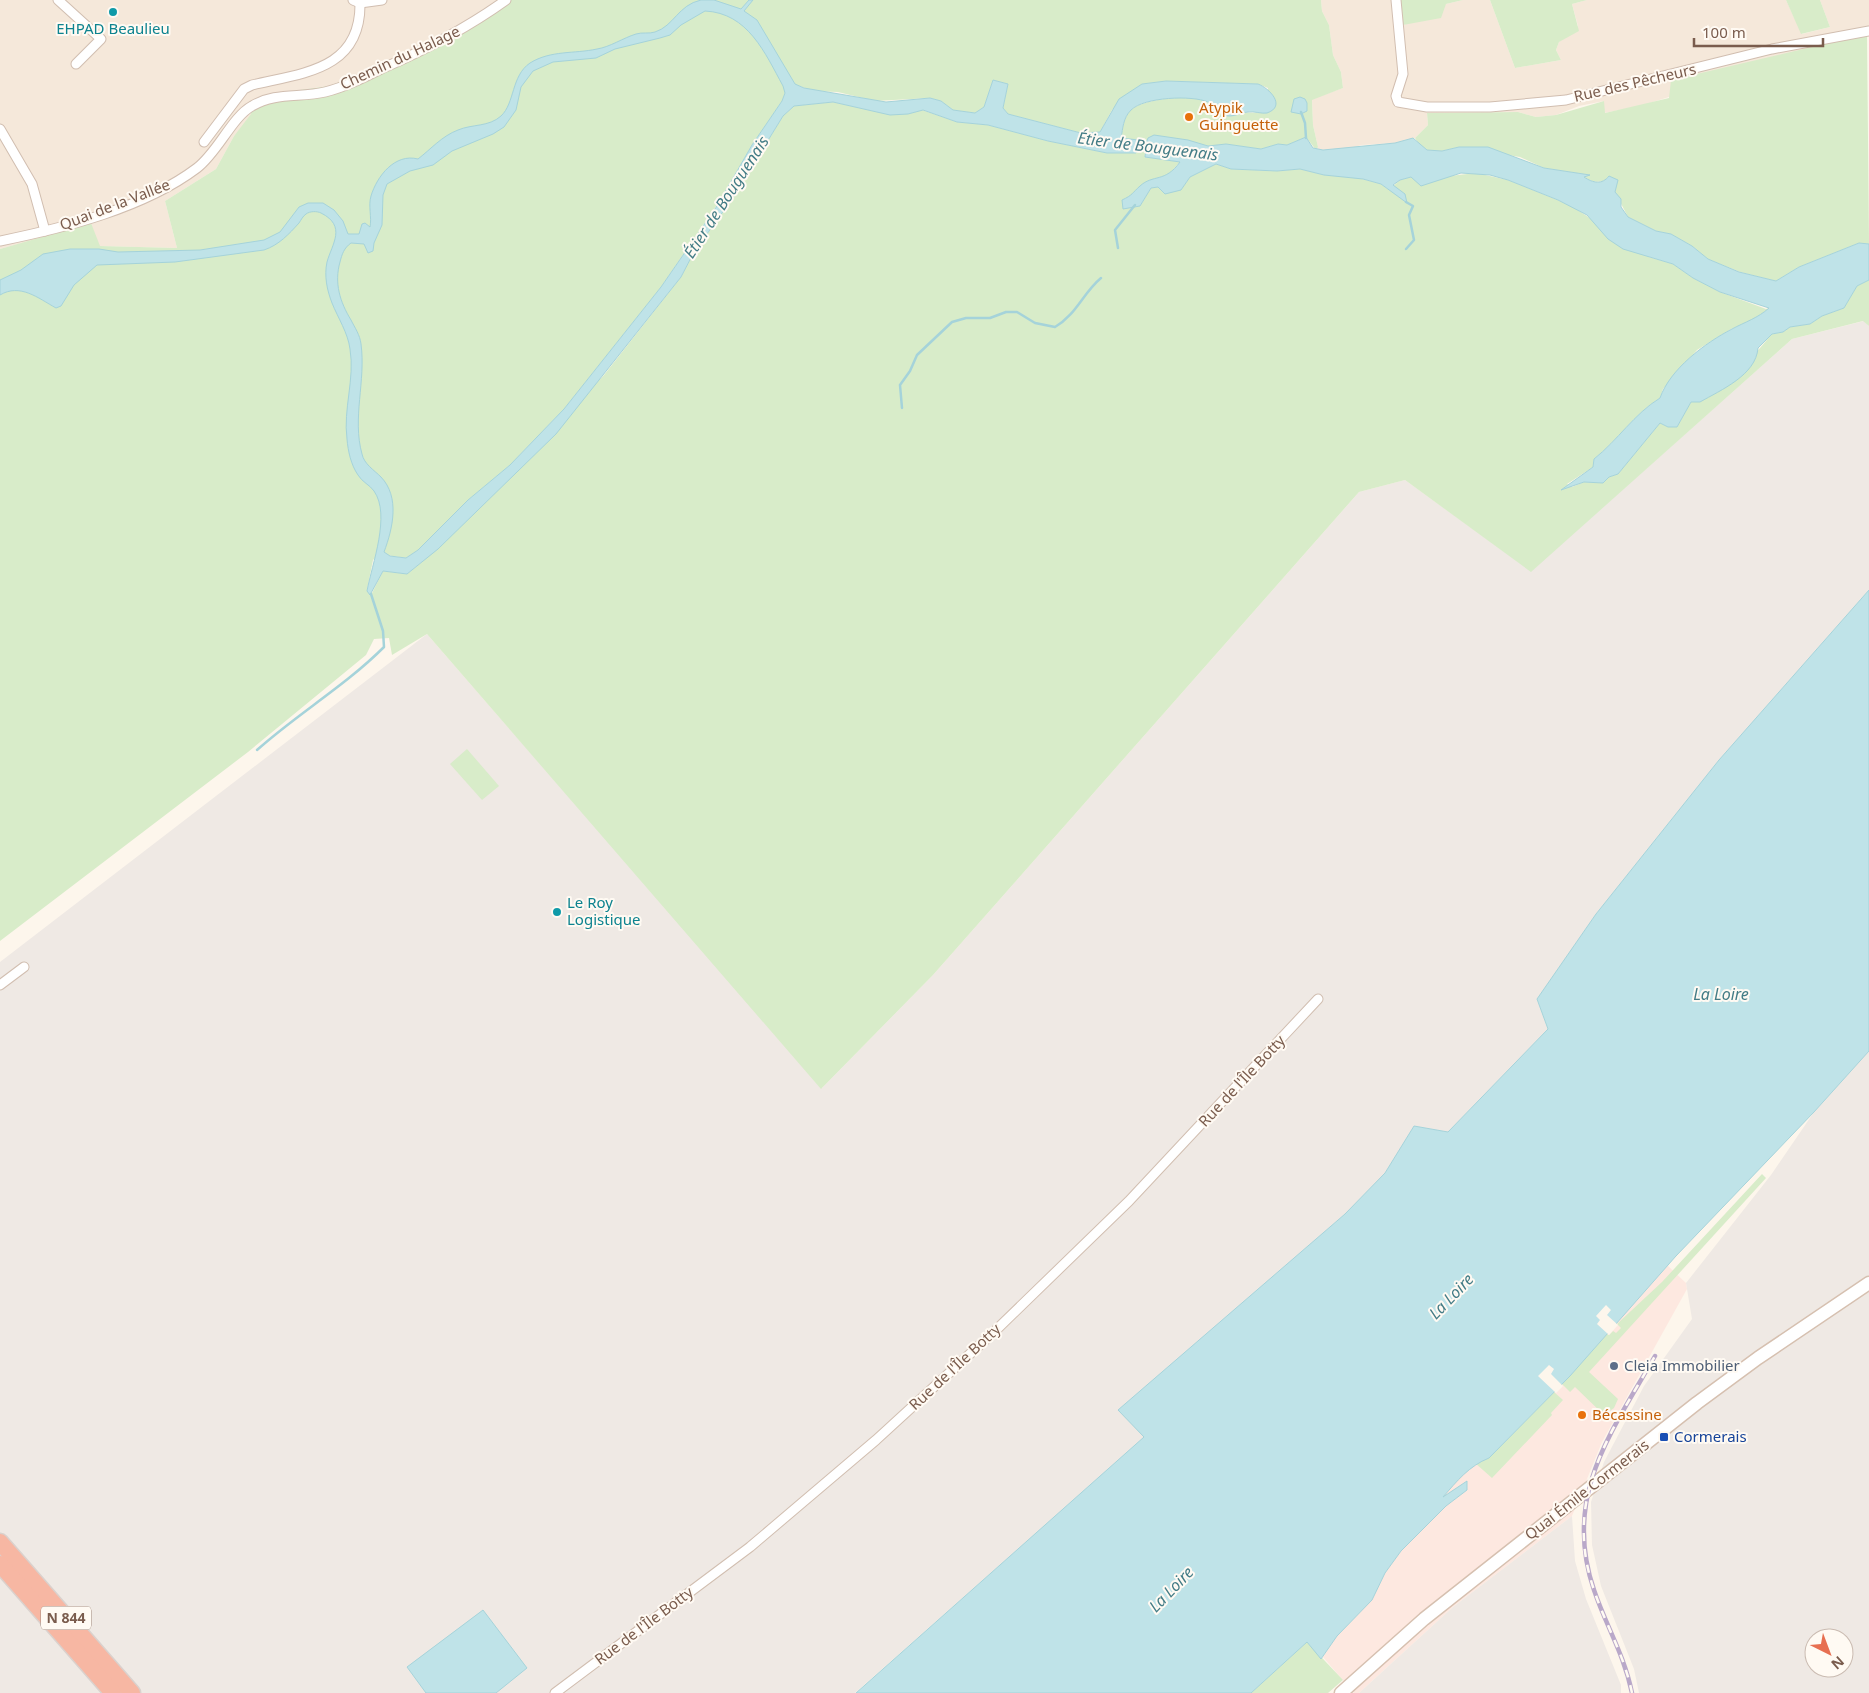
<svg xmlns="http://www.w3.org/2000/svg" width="1869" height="1693" font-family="'Noto Sans',sans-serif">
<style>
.residential{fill:#f5e8da}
.commercial{fill:#fde8e0}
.industrial{fill:#efe9e4;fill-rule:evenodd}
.green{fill:#d8ecc9}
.water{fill:#bfe3e8;stroke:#a5d3da;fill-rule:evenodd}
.pier{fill:#fdf6ec}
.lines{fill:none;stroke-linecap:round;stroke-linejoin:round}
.stream{stroke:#a5d3da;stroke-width:2.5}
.street-casing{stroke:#d1beb0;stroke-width:11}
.secondary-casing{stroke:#d6c0b0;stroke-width:15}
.highway-casing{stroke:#dad1cd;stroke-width:19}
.street{stroke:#fff;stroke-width:9}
.secondary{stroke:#fff;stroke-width:12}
.highway{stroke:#f7b7a3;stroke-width:16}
.rail-casing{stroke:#b9a8c9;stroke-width:4.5}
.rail{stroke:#fffaf3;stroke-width:2.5;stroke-dasharray:8;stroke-linecap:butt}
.culture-dot{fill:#0f9aa8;stroke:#fffaf3;stroke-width:2}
.food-dot{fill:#e8710a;stroke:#fffaf3;stroke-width:2}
.service-dot{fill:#5c6f8a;stroke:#fffaf3;stroke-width:2}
.transit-dot{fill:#1a4fb4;stroke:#fffaf3;stroke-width:2}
.labels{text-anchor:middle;stroke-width:4;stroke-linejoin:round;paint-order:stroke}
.shield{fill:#fffaf3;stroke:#a28b7f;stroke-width:1}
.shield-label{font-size:14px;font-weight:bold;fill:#7a5c4d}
.culture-label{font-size:15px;fill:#0d838f;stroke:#fffaf3}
.street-label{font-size:15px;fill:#7a5c4d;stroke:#fffaf3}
.food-label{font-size:15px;fill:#c56008;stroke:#fffaf3;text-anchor:start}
.service-label{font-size:15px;fill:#4e5e75;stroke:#fffaf3;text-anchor:start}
.transit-label{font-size:15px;fill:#164399;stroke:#fffaf3;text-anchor:start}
.water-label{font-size:16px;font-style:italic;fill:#437c86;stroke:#fffaf3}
</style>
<rect width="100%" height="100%" fill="#fdf6ec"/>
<g class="residential">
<polygon points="0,0 498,0 461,26 356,76 329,86 271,94 234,136 216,169 165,201 177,248 99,246 45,237 0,249"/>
<polygon points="1321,0 1400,0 1404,25 1446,4 1463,0 1490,0 1515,68 1561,60 1556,50 1559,42 1578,26 1572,4 1587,0 1786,0 1802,34 1830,27 1820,0 1869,0 1869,35 1640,106 1604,113 1604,101 1579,106 1556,115 1536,117 1518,112 1427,113 1428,125 1415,138 1395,143 1361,145 1350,149 1316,150 1318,147 1313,125 1312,99 1343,88 1341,72 1333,55 1329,25 1322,11"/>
</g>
<polygon class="commercial" points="1667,1265 1686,1283 1687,1289 1602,1442 1572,1516 1453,1607 1359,1693 1354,1693 1323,1657 1337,1636 1372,1600 1385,1573 1401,1551 1446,1506 1467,1490 1467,1481 1440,1500 1463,1474 1475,1463 1489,1458 1570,1376"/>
<g class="industrial">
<polygon points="1864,321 1869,326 1869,590 1719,760 1596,914 1537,999 1548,1029 1448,1132 1414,1126 1385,1173 1345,1214 1119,1410 1145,1437 855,1693 0,1693 0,962 427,634 822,1088 933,975 1359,492 1405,480 1531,571 1792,339"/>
<path d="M1869 1051V1693H1639L1634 1669 1601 1586 1592 1545 1591 1502 1604 1462 1644 1386 1692 1319 1686 1283 1771 1175 1814 1112ZM1814 1638H1844V1668H1814Z"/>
<polygon points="1572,1516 1575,1561 1586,1599 1621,1685 1621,1693 1359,1693 1453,1607"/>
</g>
<g class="green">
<path d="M498 0H1321L1322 11 1329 25 1333 55 1341 72 1343 88 1312 100 1313 125 1318 147 1316 150 1306 137 1287 145 1278 144 1261 149 1226 144 1208 146 1177 139 1147 141 1121 138C1123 128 1123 118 1131 110 1144 98 1194 94 1209 102 1214 104 1217 109 1221 112L1264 113 1268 88 1258 84 1166 81 1142 84 1112 110 1100 132 1081 133 1008 114 1003 108 1008 84 993 80 984 107 975 113 953 110 941 101 930 98 875 101 838 92 812 91 800 86 785 93 782 101 752 145 717 205 661 287 564 409 510 465 468 500 418 550 406 558 379 554 373 560 367 590 371 595 383 571 407 574 423 561 604 375 681 277 694 252 732 199 783 116 794 106 833 102 874 111 908 114 922 110 957 122 988 125 1048 141 1107 153H1136L1137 147 1146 149 1145 157 1180 162 1169 174 1140 186 1134 195 1122 200 1134 207 1140 206 1151 188 1158 187 1181 190 1190 177 1216 164 1231 169 1277 171 1300 169 1324 175 1351 176 1381 184 1389 190 1400 180 1411 177 1415 180 1476 173 1508 180 1570 205 1649 257 1673 264 1693 278 1720 292 1766 309 1770 308 1750 322 1731 329 1697 350 1663 389 1660 398C1634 414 1618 440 1594 459L1593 467 1567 484 1572 487 1584 482 1603 483 1609 477 1618 474 1660 423 1668 427H1677L1691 402C1719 402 1754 354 1772 334L1783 332 1790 327 1810 324 1822 316 1844 308 1857 286 1869 280V326L1863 321 1792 339 1531 572 1405 480 1359 492 933 975 821 1089 427 634 392 655 389 638 374 639 366 655 248 752 0 941V249L91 223 100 246 177 248 165 201 216 169 234 136 251 114 252 101 271 94 329 86 356 76 461 26Z"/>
<polygon points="1400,0 1463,0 1446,4 1441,18 1403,25"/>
<polygon points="1490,0 1587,0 1572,4 1579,31 1559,42 1556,50 1561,60 1515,68"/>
<polygon points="1786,0 1820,0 1830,27 1801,34"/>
<path d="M1867 34 1869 244 1859 243 1799 267 1776 281 1740 272 1708 259 1692 246 1671 234 1656 231 1628 217 1615 192 1616 183 1606 180C1597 183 1592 182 1584 177L1589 175 1544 168 1520 157 1459 147 1442 151 1427 150 1420 146 1415 138 1428 125 1427 113 1518 112 1536 117 1556 115 1604 101 1605 113 1669 98 1671 80Z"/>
<polygon points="467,749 499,786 482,800 450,764"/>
<polygon points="1762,1174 1766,1178 1589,1372 1618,1399 1614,1408 1604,1415 1575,1387 1570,1392 1562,1384 1607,1334 1609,1335 1613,1331 1616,1333 1621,1328 1617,1324 1662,1282"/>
<polygon points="1554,1392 1563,1400 1551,1413 1552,1415 1492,1478 1475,1463 1489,1458"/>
<polygon points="1307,1642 1343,1680 1328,1693 1251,1693"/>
</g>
<g class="water">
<path d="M701 0H714L741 9 749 0H753L744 11 757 20 795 84 804 88 886 102 930 98 941 101 953 110 975 113 984 107 993 80 1008 84 1003 108 1008 114 1081 133 1100 132 1119 99 1142 84 1166 81 1258 84C1269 88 1287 106 1267 113 1262 114 1254 111 1248 112 1242 112 1236 116 1230 116 1221 117 1216 105 1208 102 1192 95 1144 97 1131 110 1123 118 1123 128 1121 138L1147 141 1148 138 1154 135 1188 140 1208 146 1226 144 1261 149 1278 144 1287 145 1306 137 1313 148 1323 150 1395 143 1413 138 1427 150 1442 151 1459 147H1488L1544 168 1590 175 1584 177C1593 183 1602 185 1609 176L1618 180 1615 192 1621 199V207L1628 217 1656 231 1671 234 1692 246 1708 259 1739 272 1776 281 1799 267 1859 243 1869 244V280L1857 286 1844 308 1822 316 1810 324 1790 327 1783 332 1772 334 1758 348C1756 375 1721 390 1700 402H1691L1677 427H1668L1660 423 1618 474 1609 477 1603 483 1584 482 1561 490 1593 467 1594 459C1618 440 1634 414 1660 398 1670 369 1705 343 1732 329 1745 322 1758 318 1769 308L1720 292 1693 278 1673 264 1623 249 1608 239 1587 215 1558 200 1508 180 1490 175 1461 173 1421 186 1411 177 1400 180 1393 185 1405 194 1407 203 1381 184 1363 179 1324 175 1300 169 1277 171 1231 169 1216 164 1190 177 1181 190 1165 194 1158 187 1151 188 1140 206 1123 209 1122 200C1133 195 1132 193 1140 186 1153 174 1165 183 1180 162L1145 157 1146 149 1137 148 1136 153H1107L1048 141 988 125 957 122 923 110 908 114 890 115 833 102 794 106 783 116 732 199 694 252 681 277 556 434 438 549 407 574 383 571 370 595 367 591C372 564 391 515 374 491 370 485 362 482 358 475 351 465 348 451 347 439 343 409 355 379 350 349 348 333 338 318 332 303 327 290 324 276 327 262 332 244 347 226 321 213 317 211 310 211 306 214 303 216 301 220 299 223 289 234 279 245 264 250L175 262 97 265 74 285 61 306 56 308C38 298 20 283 0 295V280L21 270 43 254 70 249H99L118 252 200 250 264 240 280 232 299 207 308 203H323L334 210 343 221 348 234H359L362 224 365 223 370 227C372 217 368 206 371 196 377 176 395 153 418 159 431 149 442 136 458 130 472 124 489 127 501 116 515 103 511 76 530 63 551 50 574 54 597 49 610 47 623 38 636 34 642 32 649 34 655 32 674 26 678 5 701 0ZM705 11C748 13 765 53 783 86L785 93 782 101 752 145 717 206 661 287 564 409 510 465 468 500 418 550 406 558 390 556 384 552C393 528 400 497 381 477 374 470 364 464 362 454 352 418 366 381 361 344 360 335 355 328 351 320 340 302 334 283 340 262 342 254 344 248 351 243L364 244 368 253 373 251 374 243 382 225 383 195 387 184 410 171 433 165 452 151 493 134 504 127 516 110 521 87 533 71 553 62 596 58 615 49 660 38 670 35 681 25Z"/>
<polygon points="1300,97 1305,99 1307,103 1307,111 1301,114 1291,112 1294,99"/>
<path d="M1869 590V1051L1814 1112 1676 1256 1570 1376 1489 1458C1469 1466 1457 1481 1443 1497L1467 1481V1490L1446 1506 1401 1551 1385 1573 1372 1600 1337 1636 1321 1659 1307 1642 1251 1693H856L1144 1437 1118 1410 1345 1214 1385 1173 1414 1126 1448 1132 1548 1029 1537 999 1596 914 1719 760Z"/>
<polygon points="483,1610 527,1668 496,1693 426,1693 407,1667"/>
</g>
<g class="pier">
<polygon points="1606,1305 1611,1310 1607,1315 1618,1325 1609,1335 1597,1324 1600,1320 1596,1316"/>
<polygon points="1549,1365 1554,1369 1551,1374 1563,1386 1556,1393 1538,1376"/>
</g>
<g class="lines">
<g class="stream">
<polyline points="1301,112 1305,123 1306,138"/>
<polyline points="1406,202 1413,206 1409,215 1414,240 1406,249"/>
<polyline points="1118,248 1115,230 1135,205"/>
<path d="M902 408 900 385 910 371 917 355 952 322 966 318H990L1006 312H1017L1035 323 1055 327C1076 315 1083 293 1101 278"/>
<path d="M257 750C297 714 345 686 384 647L383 631 371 594"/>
</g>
<defs>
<g id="street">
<polyline points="58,0 101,39 76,64"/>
<polyline points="353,0 360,3 382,0"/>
<polyline points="1396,0 1403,74 1396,96 1398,102 1427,107 1490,107 1566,100 1772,49 1869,31"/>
<polyline points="0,129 32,184 45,231"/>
<path d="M204 142 244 89 252 85C303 73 361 70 360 3"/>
<path d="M0 241C64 228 144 208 197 168 218 152 232 117 252 106 275 92 300 98 325 92 345 87 363 78 381 69 425 50 467 28 506 0"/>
<polyline points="0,985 24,967"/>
<polyline points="555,1693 750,1547 876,1440 995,1331 1129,1201 1318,999"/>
</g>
<polyline id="secondary" points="1341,1693 1424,1619 1697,1403 1758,1358 1869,1283"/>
<g id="highway">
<polyline points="0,1542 132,1693"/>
<polyline points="0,1564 113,1693"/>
</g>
</defs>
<use href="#street" class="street-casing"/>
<use href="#secondary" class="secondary-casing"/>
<use href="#highway" class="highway-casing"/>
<use href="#street" class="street"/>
<use href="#secondary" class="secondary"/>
<use href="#highway" class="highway"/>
<defs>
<path id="rail" d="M1632 1693C1624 1654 1606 1626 1594 1590 1562 1496 1611 1433 1655 1356"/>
</defs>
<use href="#rail" class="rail-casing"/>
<use href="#rail" class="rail"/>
</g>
<g class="culture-dot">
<circle cx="113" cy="12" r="5"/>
<circle cx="557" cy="912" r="5"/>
</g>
<g class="food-dot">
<circle cx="1189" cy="117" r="5"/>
<circle cx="1582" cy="1415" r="5"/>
</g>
<circle class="service-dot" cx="1614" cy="1366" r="5"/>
<rect class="transit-dot" x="1659" y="1432" width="10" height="10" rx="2.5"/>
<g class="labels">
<rect class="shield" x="41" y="1606.5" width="50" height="23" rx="4"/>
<g class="shield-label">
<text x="66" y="1623">N 844</text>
</g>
<g class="culture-label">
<text x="113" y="34">EHPAD Beaulieu</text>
<text x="567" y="908" text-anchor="start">Le Roy<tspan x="567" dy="17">Logistique</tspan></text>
</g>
<g class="street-label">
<text transform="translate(400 58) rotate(-25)" y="5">Chemin du Halage</text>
<text transform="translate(1635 83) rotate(-13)" y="5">Rue des Pêcheurs</text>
<text transform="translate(115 205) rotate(-21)" y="5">Quai de la Vallée</text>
<text transform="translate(1242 1081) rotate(-47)" y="5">Rue de l'Île Botty</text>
<text transform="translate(955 1367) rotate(-43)" y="5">Rue de l'Île Botty</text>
<text transform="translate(1587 1490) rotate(-38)" y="5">Quai Émile Cormerais</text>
<text transform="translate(644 1626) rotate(-37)" y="5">Rue de l'Île Botty</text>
</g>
<g class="food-label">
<text x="1199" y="113">Atypik<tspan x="1199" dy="17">Guinguette</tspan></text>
<text x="1592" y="1420">Bécassine</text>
</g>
<g class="service-label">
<text x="1624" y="1371">Cleia Immobilier</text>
</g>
<g class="transit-label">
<text x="1674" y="1442">Cormerais</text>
</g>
<g class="water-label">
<text transform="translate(1148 146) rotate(7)" y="6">Étier de Bouguenais</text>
<text transform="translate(726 197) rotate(-57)" y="6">Étier de Bouguenais</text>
<text x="1721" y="1000">La Loire</text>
<text transform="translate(1451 1296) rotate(-46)" y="6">La Loire</text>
<text transform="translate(1171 1589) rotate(-46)" y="6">La Loire</text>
</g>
</g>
<g transform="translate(1829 1653) rotate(138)"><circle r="24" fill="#fffaf3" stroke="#cabbb1"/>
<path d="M0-4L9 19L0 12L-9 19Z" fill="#e76f51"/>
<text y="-8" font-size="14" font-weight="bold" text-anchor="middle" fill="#7a5c4d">N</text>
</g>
<path d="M1694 38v8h129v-8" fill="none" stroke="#7a5c4d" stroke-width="2.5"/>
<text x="1702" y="38" font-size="15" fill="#7a5c4d" stroke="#fffaf3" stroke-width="4" paint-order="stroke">100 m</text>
</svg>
